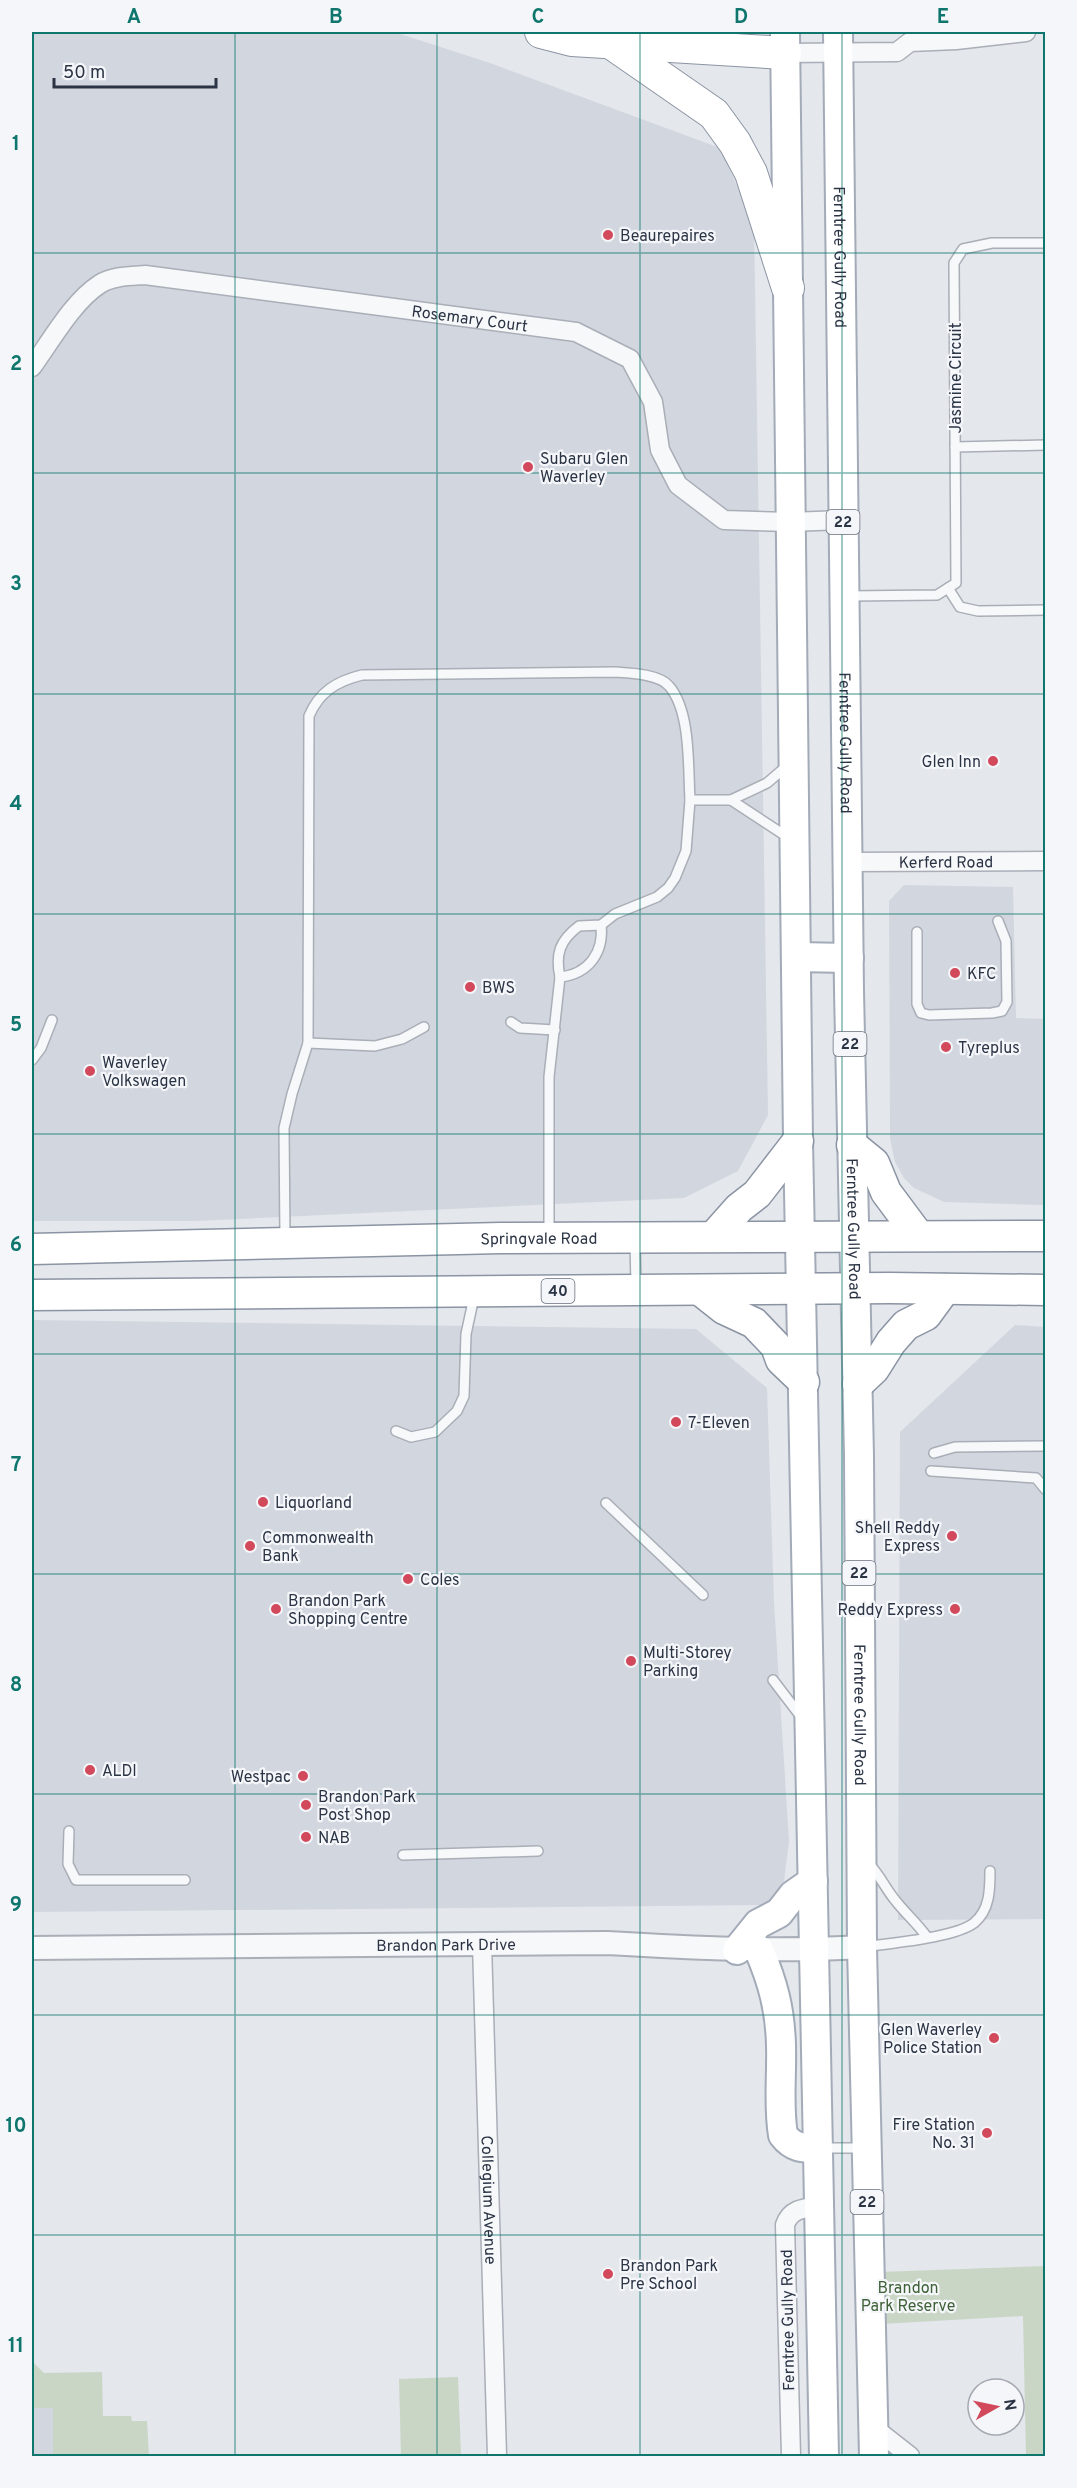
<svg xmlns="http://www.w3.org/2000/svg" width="1077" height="2488" font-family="Overpass,sans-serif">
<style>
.built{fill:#d2d6de}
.green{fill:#c9d6c5}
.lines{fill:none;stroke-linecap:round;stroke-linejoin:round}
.service-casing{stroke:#a9aeb7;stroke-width:12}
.minor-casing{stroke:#a9aeb7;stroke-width:21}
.tertiary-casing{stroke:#a9aeb7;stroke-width:26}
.primary-casing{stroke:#a3abb8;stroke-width:32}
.trunk-casing{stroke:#8b94a3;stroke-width:33}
.motorway-casing{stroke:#8b94a3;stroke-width:34}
.service{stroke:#f7f8fa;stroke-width:9}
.minor{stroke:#f7f8fa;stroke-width:18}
.tertiary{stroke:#f7f8fa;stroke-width:22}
.primary{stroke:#fff;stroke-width:28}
.trunk{stroke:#fff;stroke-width:30}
.motorway{stroke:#fff;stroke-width:32}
.grid{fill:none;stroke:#0f766e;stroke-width:1.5;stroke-opacity:0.55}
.poi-dot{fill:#d1495b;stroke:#f4f6f9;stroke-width:2}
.labels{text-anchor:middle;stroke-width:4.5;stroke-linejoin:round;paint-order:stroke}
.shield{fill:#f4f6f9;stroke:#676e7b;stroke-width:1.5}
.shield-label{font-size:15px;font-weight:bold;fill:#2b3445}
.poi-label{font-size:16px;fill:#2b3445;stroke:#f4f6f9;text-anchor:start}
.street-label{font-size:16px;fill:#2b3445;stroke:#f4f6f9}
.park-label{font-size:16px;fill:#3f6138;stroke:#f4f6f9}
.neatline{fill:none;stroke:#0f766e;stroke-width:2}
.grid-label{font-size:20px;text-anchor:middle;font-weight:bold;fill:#0f766e}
</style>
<rect width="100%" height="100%" fill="#e4e7ec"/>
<g class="built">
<polygon points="32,32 394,32 490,63 720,148 754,224 768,1115 738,1171 684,1198 195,1221 32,1221"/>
<polygon points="904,885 1013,887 1016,1018 1045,1019 1045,1205 944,1202 914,1188 904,1178 895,1162 890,1138 889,901"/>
<polygon points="32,1320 696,1329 767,1388 774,1602 789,1841 784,1881 769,1905 32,1912"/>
<polygon points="1015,1325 1045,1327 1045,1919 898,1920 900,1432"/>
<rect x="32" y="2408" width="21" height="48"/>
</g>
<g class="green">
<polygon points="1045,2266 1045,2456 1026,2456 1023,2316 881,2324 880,2272"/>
<polygon points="32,2320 33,2362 44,2373 102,2372 103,2416 131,2416 132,2421 147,2421 149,2456 53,2456 53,2408 32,2408"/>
<polygon points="458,2377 461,2456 401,2456 399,2379"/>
</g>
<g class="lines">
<defs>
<g id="service">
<polyline points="955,447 1046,445"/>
<polyline points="948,588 960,607 978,611 1046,610"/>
<polyline points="849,596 937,595 956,583 954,263 963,249 992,243 1046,243"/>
<polyline points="731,800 789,838"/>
<polyline points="917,932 917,1004 921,1013 929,1015 992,1013 1002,1011 1007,1002 1006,941 998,921"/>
<path d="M560 977C589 974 604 952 601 925"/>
<polyline points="511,1022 520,1028 555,1030"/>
<polyline points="308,1043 375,1046 402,1039 424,1027"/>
<polyline points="32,1060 41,1048 52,1020"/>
<path d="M549 1235V1077L560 977C555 954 560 940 579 926L601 925 615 914 657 897 668 888 675 878 686 851 690 800"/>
<path d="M285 1238 284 1128 292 1094 308 1043 309 716C319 692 337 681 362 675L615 672C630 673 659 674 669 686 691 711 688 767 690 800H731L767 783 788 765"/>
<polyline points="635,1242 636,1285"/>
<polyline points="396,1431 411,1437 435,1432 457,1411 464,1396 466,1334 474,1297"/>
<polyline points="934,1453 955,1447 1046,1446"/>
<polyline points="931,1471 1036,1478 1046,1490"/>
<polyline points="606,1503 703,1595"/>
<polyline points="773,1680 802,1718"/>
<polyline points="69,1831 68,1864 76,1880 185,1880"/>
<polyline points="403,1855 538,1851"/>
<path d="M869 1864C880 1875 885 1888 895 1900 905 1913 917 1923 927 1937"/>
<path d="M864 1947C890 1943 954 1938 974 1923 990 1910 990 1889 990 1871"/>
<polyline points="821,2148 864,2148"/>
</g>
<g id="minor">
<polyline points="785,53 897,52 910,42 956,40 1026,32"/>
<path id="s1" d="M32 367C51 341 73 301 100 284 112 276 131 276 145 275L576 332 630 359 653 402 660 450 678 485 724 520 790 522 843 520"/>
<path id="s2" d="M847 862 1046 861"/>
<path id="s3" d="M482 1944 497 2456"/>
<polyline points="873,2427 910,2456"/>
<path d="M791 2456 785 2225C790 2209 804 2208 819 2206"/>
</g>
<g id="tertiary">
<path id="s4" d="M32 1948 607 1943C692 1948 776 1952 862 1947"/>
</g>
<g id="primary">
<polyline points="785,32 798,1141 824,2456"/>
<path id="s5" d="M838 32 849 991 859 1456 862 1947 874 2456"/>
<polyline points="796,957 849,958"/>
<polyline points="737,1950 758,1924 779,1913 793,1895 813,1881"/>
<path d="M759 1950C773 1983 780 2009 781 2045 782 2075 778 2106 783 2135 793 2148 802 2148 818 2148"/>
</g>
<g id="trunk">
<polyline points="852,1145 874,1163 886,1192 918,1235"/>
<polyline points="715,1235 739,1208 757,1194 798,1141"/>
<path id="s6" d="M32 1249 501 1238 1046 1236"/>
<polyline points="700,1290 724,1309 754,1323 776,1346 781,1360 804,1382"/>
<polyline points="32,1295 890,1288 1046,1290"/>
<polyline points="858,1384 874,1369 891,1342 906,1325 926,1315 945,1289"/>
</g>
<g id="motorway">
<polyline points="541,32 572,40 785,53"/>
<polyline points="613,44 714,114 735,143 751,173 788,288"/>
</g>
</defs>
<use href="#service" class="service-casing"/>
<use href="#minor" class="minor-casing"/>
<use href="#tertiary" class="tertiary-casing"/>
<use href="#primary" class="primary-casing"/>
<use href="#trunk" class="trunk-casing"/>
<use href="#motorway" class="motorway-casing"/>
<use href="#service" class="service"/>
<use href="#minor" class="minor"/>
<use href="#tertiary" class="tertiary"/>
<use href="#primary" class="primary"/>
<use href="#trunk" class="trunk"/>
<use href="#motorway" class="motorway"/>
</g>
<path class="grid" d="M235 32V2456M437 32V2456M640 32V2456M842 32V2456M32 253H1046M32 473H1046M32 694H1046M32 914H1046M32 1134H1046M32 1354H1046M32 1574H1046M32 1794H1046M32 2015H1046M32 2235H1046"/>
<g class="poi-dot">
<circle cx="608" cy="235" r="6"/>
<circle cx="528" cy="467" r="6"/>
<circle cx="993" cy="761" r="6"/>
<circle cx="955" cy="973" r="6"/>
<circle cx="470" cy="987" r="6"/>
<circle cx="946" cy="1047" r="6"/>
<circle cx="90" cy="1071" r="6"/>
<circle cx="676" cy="1422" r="6"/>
<circle cx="263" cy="1502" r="6"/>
<circle cx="952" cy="1536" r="6"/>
<circle cx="250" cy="1546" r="6"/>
<circle cx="408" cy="1579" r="6"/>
<circle cx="276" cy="1609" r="6"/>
<circle cx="955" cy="1609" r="6"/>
<circle cx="631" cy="1661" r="6"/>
<circle cx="90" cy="1770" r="6"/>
<circle cx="303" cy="1776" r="6"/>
<circle cx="306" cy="1805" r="6"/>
<circle cx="306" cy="1837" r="6"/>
<circle cx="994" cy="2038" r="6"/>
<circle cx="987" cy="2133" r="6"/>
<circle cx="608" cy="2274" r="6"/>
</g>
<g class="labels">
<g class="shield">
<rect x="826.5" y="510" width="33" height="24" rx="4.5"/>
<rect x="833.5" y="1032" width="33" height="24" rx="4.5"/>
<rect x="541.5" y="1279" width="33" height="24" rx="4.5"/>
<rect x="842.5" y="1561" width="33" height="24" rx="4.5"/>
<rect x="850.5" y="2190" width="33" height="24" rx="4.5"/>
</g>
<g class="shield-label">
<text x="843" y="527">22</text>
<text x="850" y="1049">22</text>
<text x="558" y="1296">40</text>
<text x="859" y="1578">22</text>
<text x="867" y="2207">22</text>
</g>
<g class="poi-label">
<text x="620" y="241">Beaurepaires</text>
<text x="540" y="464">Subaru Glen<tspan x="540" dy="18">Waverley</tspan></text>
<text x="981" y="767" text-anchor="end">Glen Inn</text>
<text x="967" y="979">KFC</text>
<text x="482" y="993">BWS</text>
<text x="958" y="1053">Tyreplus</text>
<text x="102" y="1068">Waverley<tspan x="102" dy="18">Volkswagen</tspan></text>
<text x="688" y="1428">7-Eleven</text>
<text x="275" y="1508">Liquorland</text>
<text x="940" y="1533" text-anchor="end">Shell Reddy<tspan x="940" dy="18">Express</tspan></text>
<text x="262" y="1543">Commonwealth<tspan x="262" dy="18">Bank</tspan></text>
<text x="420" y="1585">Coles</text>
<text x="288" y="1606">Brandon Park<tspan x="288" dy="18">Shopping Centre</tspan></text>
<text x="943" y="1615" text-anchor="end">Reddy Express</text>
<text x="643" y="1658">Multi-Storey<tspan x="643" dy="18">Parking</tspan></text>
<text x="102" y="1776">ALDI</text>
<text x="291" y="1782" text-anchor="end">Westpac</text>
<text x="318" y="1802">Brandon Park<tspan x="318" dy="18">Post Shop</tspan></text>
<text x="318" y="1843">NAB</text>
<text x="982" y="2035" text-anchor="end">Glen Waverley<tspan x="982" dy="18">Police Station</tspan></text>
<text x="975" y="2130" text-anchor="end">Fire Station<tspan x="975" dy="18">No. 31</tspan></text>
<text x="620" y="2271">Brandon Park<tspan x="620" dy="18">Pre School</tspan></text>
</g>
<g class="street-label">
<text dy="6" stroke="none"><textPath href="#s5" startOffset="225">Ferntree Gully Road</textPath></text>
<text dy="6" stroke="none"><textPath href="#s1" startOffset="482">Rosemary Court</textPath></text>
<text transform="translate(955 378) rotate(-90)" y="6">Jasmine Circuit</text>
<text dy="6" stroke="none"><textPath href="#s5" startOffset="711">Ferntree Gully Road</textPath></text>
<text dy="6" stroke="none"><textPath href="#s2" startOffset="99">Kerferd Road</textPath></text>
<text dy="6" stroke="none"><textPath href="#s5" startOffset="1197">Ferntree Gully Road</textPath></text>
<text dy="6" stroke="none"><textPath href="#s6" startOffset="507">Springvale Road</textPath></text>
<text dy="6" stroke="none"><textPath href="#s5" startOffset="1683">Ferntree Gully Road</textPath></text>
<text dy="6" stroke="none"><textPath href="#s4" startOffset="414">Brandon Park Drive</textPath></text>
<text dy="6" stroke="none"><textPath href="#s3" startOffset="256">Collegium Avenue</textPath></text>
<text transform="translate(787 2320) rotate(-91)" y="6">Ferntree Gully Road</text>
</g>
<g class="park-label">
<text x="908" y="2293">Brandon<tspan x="908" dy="18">Park Reserve</tspan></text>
</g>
</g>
<rect width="1077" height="2488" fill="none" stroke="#f4f6f9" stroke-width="66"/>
<g transform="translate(996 2407) rotate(81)"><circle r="28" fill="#f4f6f9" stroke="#a4a8b1" stroke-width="1.5"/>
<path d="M0-4.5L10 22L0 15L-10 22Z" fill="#d1495b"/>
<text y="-9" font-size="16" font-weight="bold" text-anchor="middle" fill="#2b3445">N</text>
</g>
<path d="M54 78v9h162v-9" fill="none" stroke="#2b3445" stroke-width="3"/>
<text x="63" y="78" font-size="18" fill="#2b3445" stroke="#f4f6f9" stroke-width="4.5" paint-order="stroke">50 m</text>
<rect x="33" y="33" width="1011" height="2422" class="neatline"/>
<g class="grid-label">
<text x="134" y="23">A</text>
<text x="336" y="23">B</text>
<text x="538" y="23">C</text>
<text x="741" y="23">D</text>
<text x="943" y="23">E</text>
<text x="16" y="150">1</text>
<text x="16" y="370">2</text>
<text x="16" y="590">3</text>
<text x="16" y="810">4</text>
<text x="16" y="1031">5</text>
<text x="16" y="1251">6</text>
<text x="16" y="1471">7</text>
<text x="16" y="1691">8</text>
<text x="16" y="1911">9</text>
<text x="16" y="2132">10</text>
<text x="16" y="2352">11</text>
</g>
</svg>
